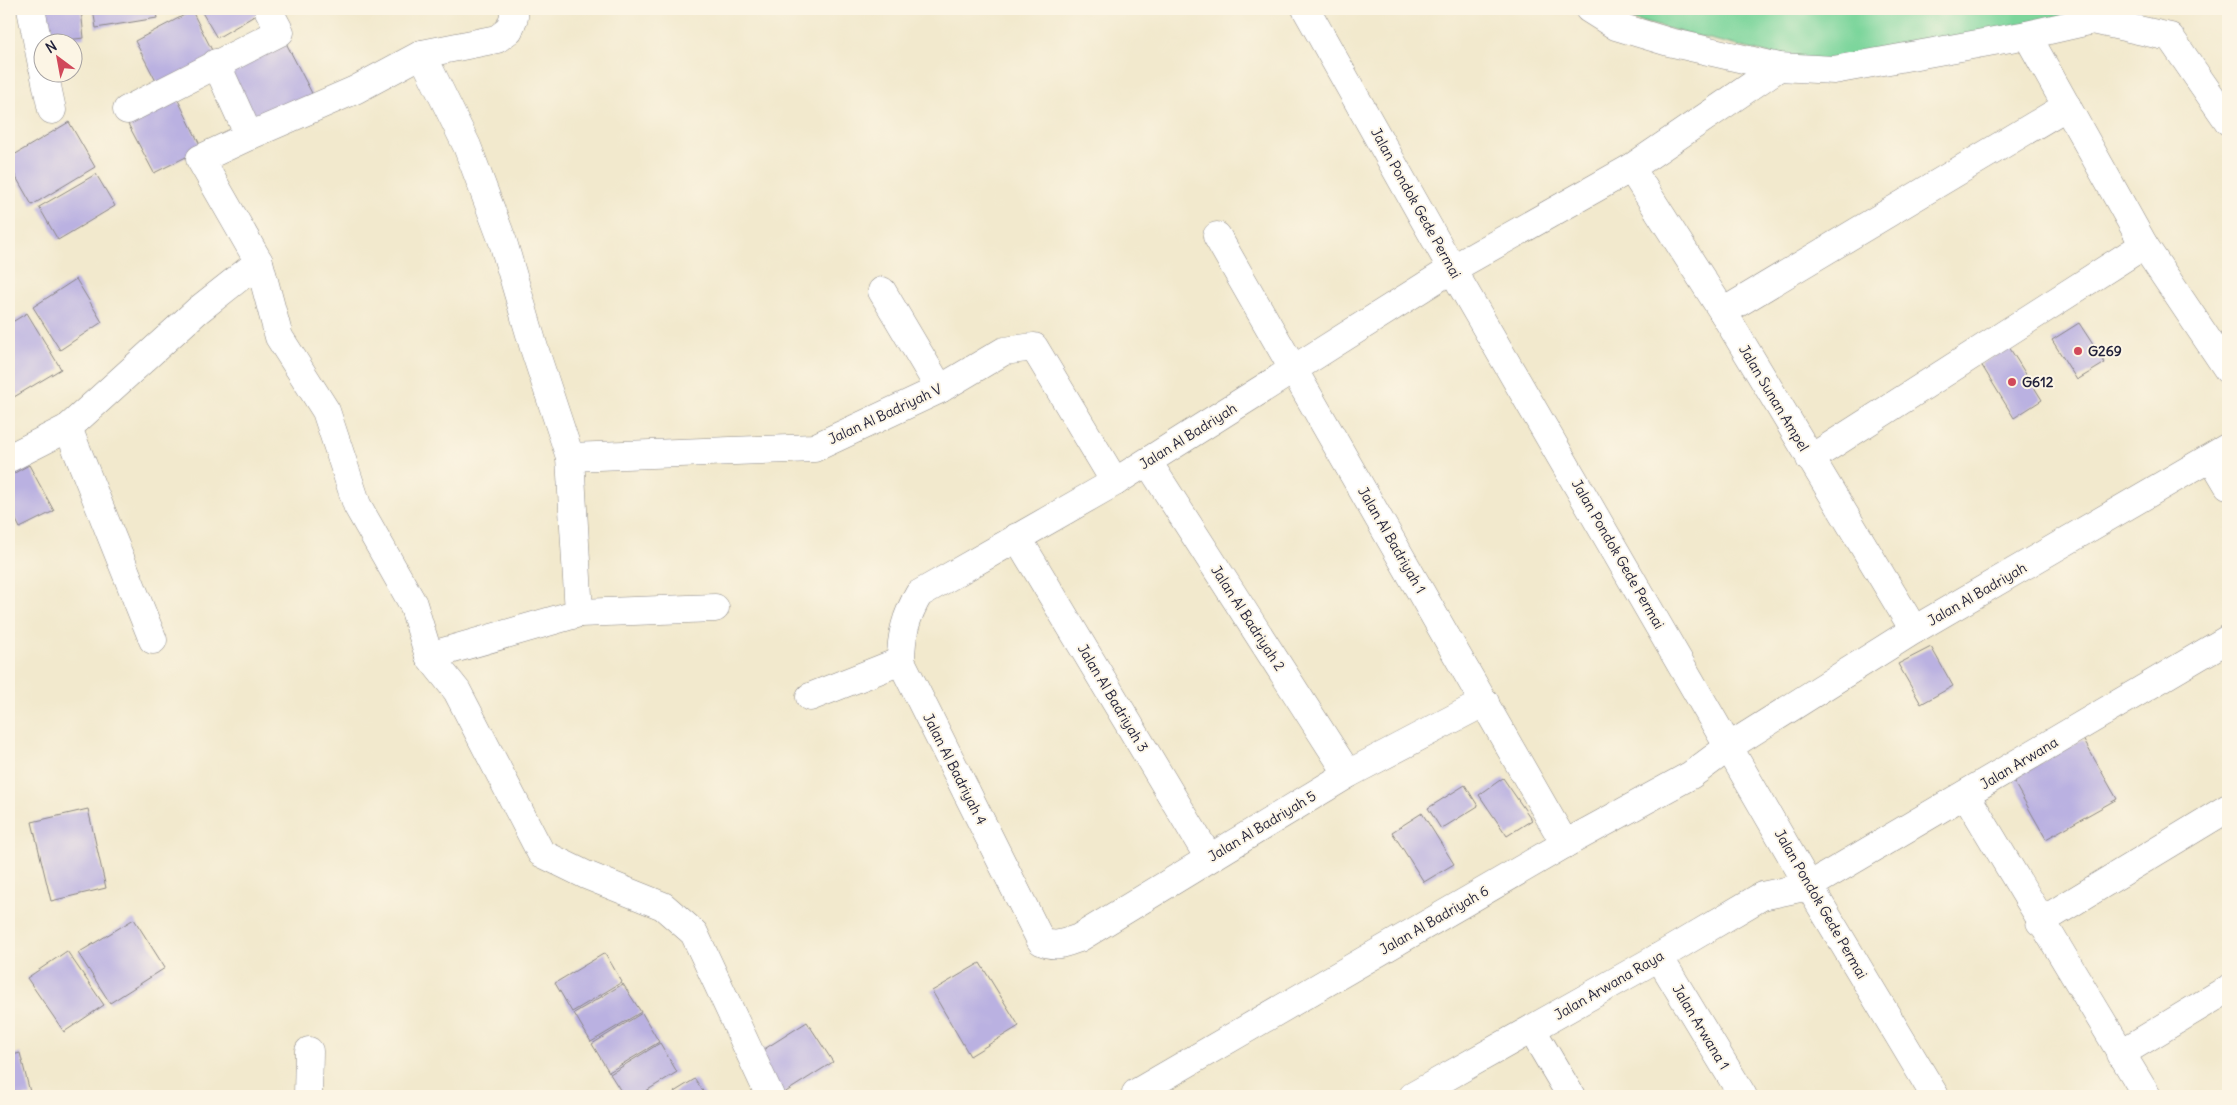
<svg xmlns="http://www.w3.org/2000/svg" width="2237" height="1105" font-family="Delius,sans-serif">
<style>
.green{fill:#7cd59b;stroke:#4f7c6b}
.building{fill:#bab1e1}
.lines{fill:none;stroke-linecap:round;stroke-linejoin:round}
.minor-casing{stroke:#8a8684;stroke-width:29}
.minor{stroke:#fff;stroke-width:28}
.poi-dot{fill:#d1495b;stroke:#fcf5e5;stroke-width:2}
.labels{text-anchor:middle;stroke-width:4;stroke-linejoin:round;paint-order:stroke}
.street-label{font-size:14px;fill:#22223b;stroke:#fcf5e5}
.poi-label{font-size:14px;font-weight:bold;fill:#22223b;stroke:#fcf5e5;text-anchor:start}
</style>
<rect width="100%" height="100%" fill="#fcf5e5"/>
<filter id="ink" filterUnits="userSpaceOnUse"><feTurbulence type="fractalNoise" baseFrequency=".02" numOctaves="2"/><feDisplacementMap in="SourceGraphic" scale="10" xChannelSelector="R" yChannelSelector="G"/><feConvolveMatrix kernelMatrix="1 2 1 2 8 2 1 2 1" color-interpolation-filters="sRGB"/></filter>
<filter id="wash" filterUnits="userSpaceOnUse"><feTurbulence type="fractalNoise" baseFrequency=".0096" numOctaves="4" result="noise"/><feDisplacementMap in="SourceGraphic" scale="20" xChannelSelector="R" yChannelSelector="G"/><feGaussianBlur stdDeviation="1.12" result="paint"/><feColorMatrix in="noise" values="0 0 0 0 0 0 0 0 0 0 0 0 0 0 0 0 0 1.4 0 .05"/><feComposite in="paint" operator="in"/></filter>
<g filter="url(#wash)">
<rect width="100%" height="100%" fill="#f2e9cd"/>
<polygon class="green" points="1589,9 2121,9 2093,20 1834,70"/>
<g id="blocks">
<g class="building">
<polygon points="40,9 81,9 84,38 49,42"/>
<polygon points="93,9 155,9 157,18 96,28"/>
<polygon points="200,9 259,9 261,12 217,38"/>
<polygon points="192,11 215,56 158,85 135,41"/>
<polygon points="286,43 316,101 257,131 227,73"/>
<polygon points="176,96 202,149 154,173 127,122"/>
<polygon points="69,122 95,167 32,205 9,165 9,158"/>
<polygon points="96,174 115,206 58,240 39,207"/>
<polygon points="76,279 102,322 60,350 33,307"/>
<polygon points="27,313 61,369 9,400 9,324"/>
<polygon points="2079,323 2105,363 2077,380 2052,340"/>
<polygon points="2009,347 2042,400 2014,418 1981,364"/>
<polygon points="29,465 54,511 20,528 9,506 9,476"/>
<polygon points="1931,647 1953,686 1921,704 1898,664"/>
<polygon points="2083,739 2117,799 2046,839 2012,779"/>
<polygon points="1503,778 1532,820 1507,836 1479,795"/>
<polygon points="1465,785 1478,806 1441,829 1428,808"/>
<polygon points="88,809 106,888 51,901 32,822"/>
<polygon points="1422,813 1454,864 1424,882 1392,832"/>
<polygon points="134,919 165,968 110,1003 78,953"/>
<polygon points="67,951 104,1005 64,1032 27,978"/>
<polygon points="605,953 622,982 572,1012 555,983"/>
<polygon points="980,963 1019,1026 970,1056 932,991"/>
<polygon points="623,984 641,1012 591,1042 574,1013"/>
<polygon points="642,1013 659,1042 609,1072 592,1044"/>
<polygon points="807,1022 833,1062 781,1095 755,1055"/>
<polygon points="660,1043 677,1072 638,1096 624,1096 610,1074"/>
<polygon points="20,1053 31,1096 9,1096 9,1056"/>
<polygon points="695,1079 706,1096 677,1096 674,1092"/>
</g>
</g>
</g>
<g filter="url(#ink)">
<use href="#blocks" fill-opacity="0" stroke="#8a8684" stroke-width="1"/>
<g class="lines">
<defs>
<g id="minor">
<polyline points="31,9 42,65"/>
<polyline points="1306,9 1452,269 1809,886 1935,1096"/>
<polyline points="1589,9 1616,26 1669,42 1779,67 1834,70 2027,35 2093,20 2170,37 2228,121"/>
<polyline points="2027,35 2144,245 2228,370"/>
<polyline points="422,54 467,146 503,242 534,348 570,457 579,613 429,656"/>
<polyline points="216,63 249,136 200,159 259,262 279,337 326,411 357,505 413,604 429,656 457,691 541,853 586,875 663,906 694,933 770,1096"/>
<polyline points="44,72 52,110"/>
<polyline points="127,110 280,32 268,9"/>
<polyline points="249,136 355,90 422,54 497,39 509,30 514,17 514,9"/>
<polyline points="1631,168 1723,312 1914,630"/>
<polyline points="1217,236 1565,844"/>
<polyline points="882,291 940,389"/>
<polyline points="1723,312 2067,106"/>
<polyline points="68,428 153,640"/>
<polyline points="570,457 814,448 940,389 1004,351 1034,347 1115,482"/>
<polyline points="9,458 68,428 197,311 259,262"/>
<polyline points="2212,458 2228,485"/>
<polyline points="1810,459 2144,245"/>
<polyline points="1148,462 1348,774"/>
<polyline points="1017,537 1209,858"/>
<polyline points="579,613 715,608"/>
<polyline points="810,697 901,661"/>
<path d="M1485 702 1348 774 1079 938C1065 943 1055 948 1041 941L901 661C901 635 906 616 919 594L1115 482 1452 269 1631 168 1779 67"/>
<polyline points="1966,795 2147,1096"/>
<polyline points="2040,922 2228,808"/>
<polyline points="1659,957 1743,1096"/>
<polyline points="1532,1030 1571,1096"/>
<polyline points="2120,1054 2228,989"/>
<polyline points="1136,1093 1565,844 1691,775 1730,746 1914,630 2228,447"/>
<polyline points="308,1096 309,1051"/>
<polyline points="1413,1096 1659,957 1762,896 1809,886 2228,639"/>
</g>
</defs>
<use href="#minor" class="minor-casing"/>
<use href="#minor" class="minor"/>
</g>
</g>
<g class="poi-dot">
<circle cx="2078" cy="351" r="5"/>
<circle cx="2012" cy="382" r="5"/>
</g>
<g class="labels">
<g class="street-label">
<text transform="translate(1416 203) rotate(61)" y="5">Jalan Pondok Gede Permai</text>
<text transform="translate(1774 398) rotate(59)" y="5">Jalan Sunan Ampel</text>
<text transform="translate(885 414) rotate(-25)" y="5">Jalan Al Badriyah V</text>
<text transform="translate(1188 436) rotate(-32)" y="5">Jalan Al Badriyah</text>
<text transform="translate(1392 540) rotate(60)" y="5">Jalan Al Badriyah 1</text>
<text transform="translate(1618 554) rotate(60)" y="5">Jalan Pondok Gede Permai</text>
<text transform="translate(1977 594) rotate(-30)" y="5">Jalan Al Badriyah</text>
<text transform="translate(1248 618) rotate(57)" y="5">Jalan Al Badriyah 2</text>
<text transform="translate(1113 698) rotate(59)" y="5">Jalan Al Badriyah 3</text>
<text transform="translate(2019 763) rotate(-31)" y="5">Jalan Arwana</text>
<text transform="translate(955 769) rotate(63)" y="5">Jalan Al Badriyah 4</text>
<text transform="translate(1262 826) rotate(-31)" y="5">Jalan Al Badriyah 5</text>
<text transform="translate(1821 904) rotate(60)" y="5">Jalan Pondok Gede Permai</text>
<text transform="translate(1434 920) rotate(-30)" y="5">Jalan Al Badriyah 6</text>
<text transform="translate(1609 985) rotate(-30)" y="5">Jalan Arwana Raya</text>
<text transform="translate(1701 1027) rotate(59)" y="5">Jalan Arwana 1</text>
</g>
<g class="poi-label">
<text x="2088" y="356">G269</text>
<text x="2022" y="387">G612</text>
</g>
</g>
<rect width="2237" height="1105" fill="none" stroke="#fcf5e5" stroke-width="30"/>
<g transform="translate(58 58) rotate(328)"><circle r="24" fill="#fcf5e5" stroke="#a5a1a1"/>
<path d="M0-4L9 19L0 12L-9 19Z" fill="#d1495b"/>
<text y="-8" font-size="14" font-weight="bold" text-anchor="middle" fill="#22223b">N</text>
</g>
</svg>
